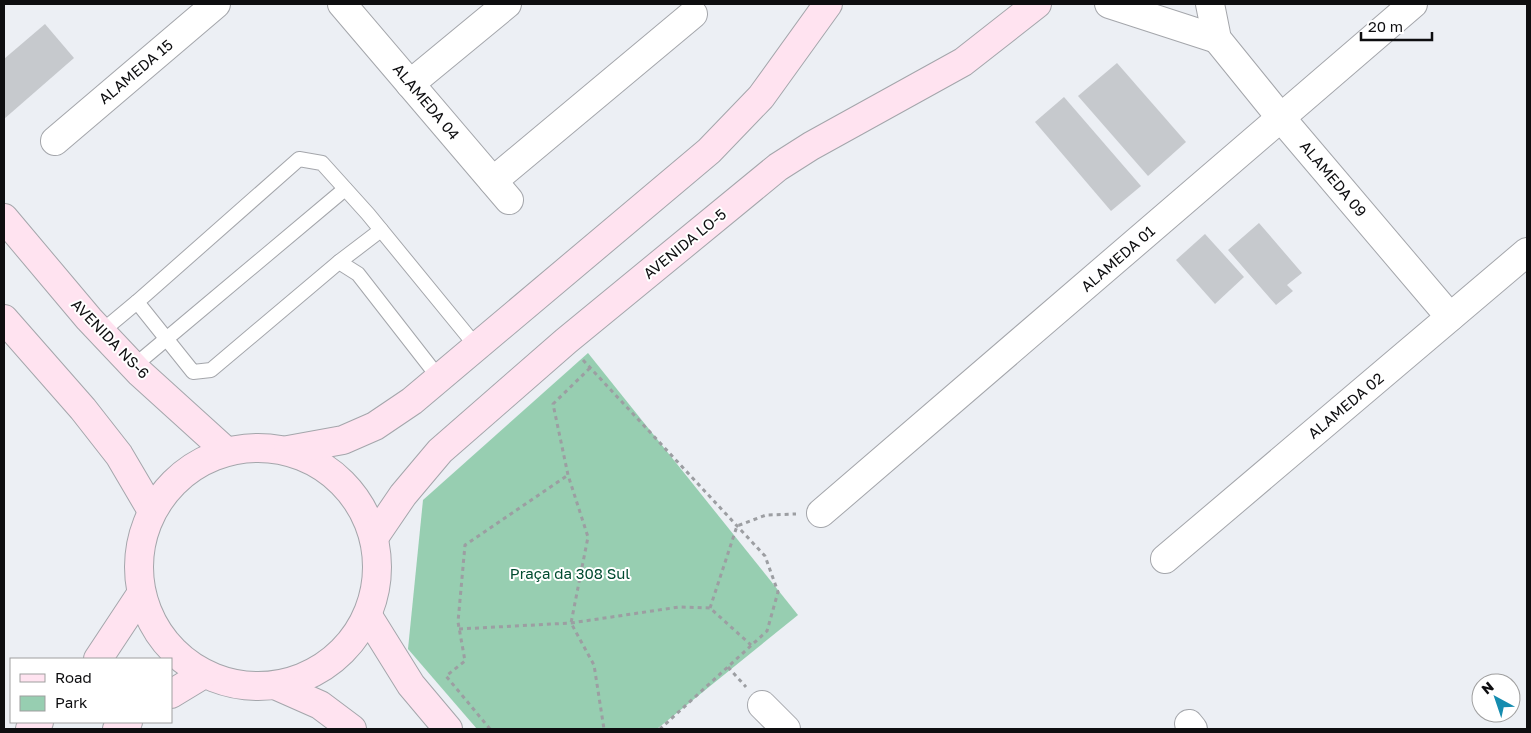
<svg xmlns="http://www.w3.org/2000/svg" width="1531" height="733" font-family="'Golos Text',sans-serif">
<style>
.green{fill:#97ceb1}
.building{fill:#c6c9cd}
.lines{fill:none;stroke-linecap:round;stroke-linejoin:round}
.lane-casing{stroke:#a4a6ab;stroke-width:16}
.street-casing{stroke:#a4a6ab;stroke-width:30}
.secondary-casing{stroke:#a4a6ab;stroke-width:30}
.path{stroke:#9c9ea2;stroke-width:3;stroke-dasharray:4 4;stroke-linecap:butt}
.lane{stroke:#fff;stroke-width:14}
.street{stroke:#fff;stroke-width:28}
.secondary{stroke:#ffe3f0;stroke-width:28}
.labels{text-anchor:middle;stroke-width:4;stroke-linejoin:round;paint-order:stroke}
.street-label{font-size:15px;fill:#0e0e10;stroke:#fff}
.park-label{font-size:15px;fill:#014b30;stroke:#fff}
</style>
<rect width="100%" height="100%" fill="#eceff4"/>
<polygon class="green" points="588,353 798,615 657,729 477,729 408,649 423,500"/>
<g class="building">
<polygon points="45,24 74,58 4,119 4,59"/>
<polygon points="1117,63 1186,142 1148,176 1078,96"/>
<polygon points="1064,97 1141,186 1111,211 1035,122"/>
<polygon points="1259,223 1302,273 1287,285 1293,291 1276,305 1228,250"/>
<polygon points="1205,234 1244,277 1215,304 1176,260"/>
</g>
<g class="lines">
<defs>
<g id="lane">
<polyline points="339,262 381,230"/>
<polyline points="101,332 137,302"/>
<polyline points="134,366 345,189"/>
<polyline points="439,378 358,274 339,262 211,370 193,372 137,302 299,159 322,163 368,214 476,346"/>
</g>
<g id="street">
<polyline points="342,4 509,200"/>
<polyline points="1109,4 1217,39"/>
<polyline points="1210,4 1217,39 1281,118 1450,317"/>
<polyline points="410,84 507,4"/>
<polyline points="55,141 216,4"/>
<polyline points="493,181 693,14"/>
<polyline points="821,513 1413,4"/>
<polyline points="1165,559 1527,252"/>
<polyline points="762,705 786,729"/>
<polyline points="1189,724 1193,729"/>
</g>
<g id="secondary">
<polyline points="4,218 89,319 140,373 226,451"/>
<polyline points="4,319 83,409 119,455 152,511"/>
<circle cx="258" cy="567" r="119"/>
<polyline points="288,450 343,440 375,426 412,401 709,151 761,97 828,4"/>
<polyline points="375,536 403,495 440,451 566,341 778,167 811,146 963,62 1037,4"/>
<polyline points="368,616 411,685 448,729"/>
<polyline points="98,659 141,594"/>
<polyline points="277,686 320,705 352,729"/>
<polyline points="171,694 204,674"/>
<polyline points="30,729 39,722"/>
<polyline points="117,729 128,722"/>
</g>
</defs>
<use href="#lane" class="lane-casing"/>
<use href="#street" class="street-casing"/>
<use href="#secondary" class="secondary-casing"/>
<g class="path">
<polyline points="583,360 765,556 778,592 767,631 660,729"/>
<polyline points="590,368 553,404 568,475 588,537 571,623 594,665 604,729"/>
<polyline points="710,608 737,526 766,515 796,514"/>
<polyline points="459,629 571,623 679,607 710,608 751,645"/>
<polyline points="728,667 746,687"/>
<polyline points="490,729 446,676 465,661 458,622 465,545 568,475"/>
</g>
<use href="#lane" class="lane"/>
<use href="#street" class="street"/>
<use href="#secondary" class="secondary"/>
</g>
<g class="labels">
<g class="street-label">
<text transform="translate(136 72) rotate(-40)" y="5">ALAMEDA 15</text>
<text transform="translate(426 102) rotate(50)" y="5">ALAMEDA 04</text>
<text transform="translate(1333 179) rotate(50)" y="5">ALAMEDA 09</text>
<text transform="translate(685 244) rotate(-39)" y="5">AVENIDA LO-5</text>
<text transform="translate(1118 259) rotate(-41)" y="5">ALAMEDA 01</text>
<text transform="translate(110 339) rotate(46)" y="5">AVENIDA NS-6</text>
<text transform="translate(1346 406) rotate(-40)" y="5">ALAMEDA 02</text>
</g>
<g class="park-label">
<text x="570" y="579">Praça da 308 Sul</text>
</g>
</g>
<rect width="1531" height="733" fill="none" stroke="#0e0e10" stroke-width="10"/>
<rect x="10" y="658" width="162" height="65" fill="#ffffff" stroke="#9f9f9f"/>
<rect x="20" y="674" width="25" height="8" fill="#ffe3f0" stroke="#9f9f9f"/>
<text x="55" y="683" font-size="15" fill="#0e0e10">Road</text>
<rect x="20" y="696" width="25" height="15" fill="#97ceb1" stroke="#9f9f9f"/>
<text x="55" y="708" font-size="15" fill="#0e0e10">Park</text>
<g transform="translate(1496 698) rotate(320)"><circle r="24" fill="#ffffff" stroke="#9f9f9f"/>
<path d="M0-4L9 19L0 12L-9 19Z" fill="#158caf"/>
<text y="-8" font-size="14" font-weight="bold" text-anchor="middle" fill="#0e0e10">N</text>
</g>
<path d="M1361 32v8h71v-8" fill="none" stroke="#0e0e10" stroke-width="2.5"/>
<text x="1368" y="32" font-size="15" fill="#0e0e10" stroke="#ffffff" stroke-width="4" paint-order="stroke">20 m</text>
</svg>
